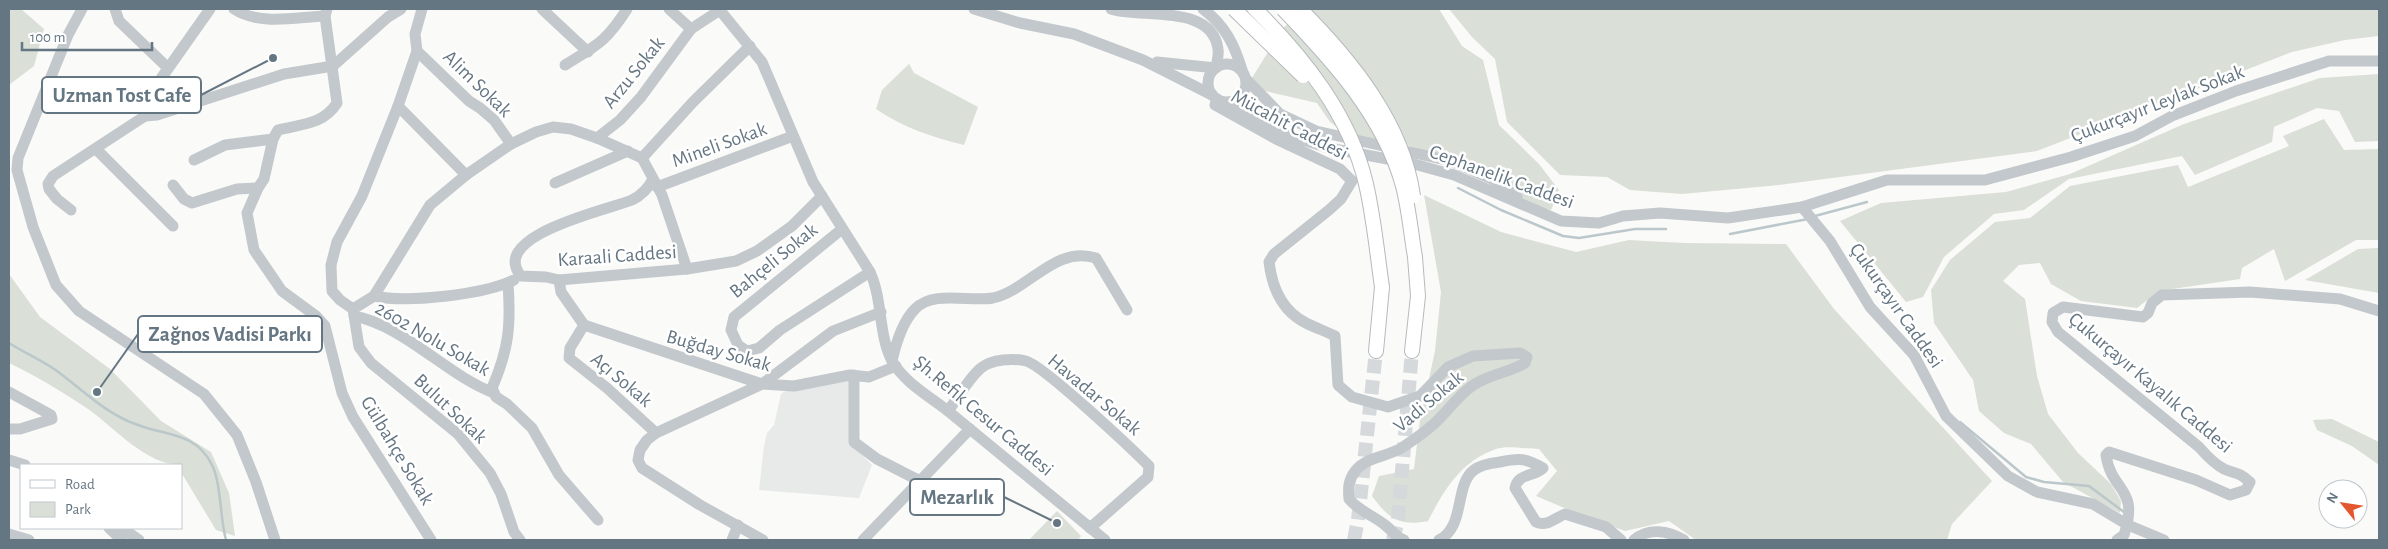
<svg xmlns="http://www.w3.org/2000/svg" width="2388" height="549" font-family="'Alegreya Sans',sans-serif">
<style>
.built{fill:#e8e9e9}
.green{fill:#dadfd7}
.lines{fill:none;stroke-linecap:round;stroke-linejoin:round}
.stream{stroke:#bbc7cb;stroke-width:2.5}
.major-tunnel{stroke:#d5d9db;stroke-width:14;stroke-dasharray:14 7;stroke-linecap:butt}
.major-casing{stroke:#b5babe;stroke-width:16}
.minor{stroke:#c3c8cc;stroke-width:11}
.major{stroke:#fff;stroke-width:14}
.major-bridge-casing{stroke:#b5babe;stroke-width:16;stroke-linecap:butt}
.major-bridge{stroke:#fff;stroke-width:14}
.labels{text-anchor:middle;stroke-width:5;stroke-linejoin:round;paint-order:stroke}
.street-label{font-size:20px;fill:#657683;stroke:#fff}
.leader{fill:none;stroke:#657683;stroke-width:2}
.callout-dot{fill:#657683;stroke:#fff;stroke-width:2}
.callout{fill:#fff;stroke:#657683;stroke-width:2}
.callout-label{font-size:21px;text-anchor:middle;font-weight:bold;fill:#657683}
</style>
<rect width="100%" height="100%" fill="#fafaf8"/>
<polygon class="built" points="849,379 850,443 872,465 859,498 759,490 764,446 767,433 774,425 781,394 787,390"/>
<g class="green">
<polygon points="9,9 21,9 44,29 34,66 9,85"/>
<polygon points="1306,9 1439,9 1462,46 1483,60 1499,125 1539,164 1559,190 1551,210 1540,208 1403,143 1358,143 1330,122 1317,103 1265,91 1250,81 1283,28"/>
<polygon points="1449,9 2379,9 2379,36 2345,40 2292,52 2037,151 1779,185 1682,194 1630,190 1607,177 1560,175 1507,122 1495,59 1472,37"/>
<path d="M909 64 914 73 978 107 964 145C932 137 904 128 876 109L882 90Z"/>
<polygon points="2379,74 2379,141 2355,142 2339,111 2317,108 2274,127 2272,142 2195,175 2182,156 2069,179 2024,210 1994,214 1944,257 1923,297 1906,302 1840,221 1881,203 2006,192 2070,174 2184,124 2320,78"/>
<polygon points="2324,119 2344,150 2379,149 2379,240 2356,240 2285,281 2274,249 2242,268 2240,279 2159,291 2137,308 2081,301 2051,284 2040,263 2019,265 2003,281 2025,299 2037,376 2048,414 2078,453 2111,484 2121,501 2120,513 2063,482 2031,444 2004,433 1979,411 1973,380 1934,323 1931,290 1950,260 1995,222 2030,218 2070,186 2178,165 2188,187 2289,146 2283,136"/>
<path d="M1424 195 1501 232 1576 252 1629 240 1684 243 1786 244 1834 309 1992 481 1952 524 1947 540H1696L1669 521 1625 531 1581 515 1536 496 1557 471 1539 449C1526 449 1507 445 1496 449 1461 461 1444 490 1428 521 1400 527 1388 518 1372 496L1379 476 1414 469 1420 420 1435 351 1441 292Z"/>
<polygon points="2379,248 2379,293 2305,280 2358,249"/>
<path d="M9 274 40 317 110 369 161 421 211 452 229 493 235 536 216 530 181 472V465C146 465 115 428 88 409 63 392 36 376 9 363Z"/>
<polygon points="2332,419 2379,442 2379,465 2352,446 2317,430 2313,420"/>
<polygon points="1057,511 1081,536 1078,540 1029,540"/>
</g>
<g class="lines">
<g class="stream">
<polyline points="1458,188 1501,210 1563,236 1579,238 1635,229 1666,229"/>
<polyline points="1815,216 1867,202"/>
<polyline points="1730,234 1808,219"/>
<path d="M9 343C26 354 46 362 61 374 86 393 108 415 138 425 166 436 196 432 212 465 221 482 220 519 226 540"/>
<polyline points="1960,422 2026,477 2044,482 2089,486 2124,512"/>
</g>
<g class="major-tunnel">
<polyline points="1354,540 1358,520 1376,351"/>
<polyline points="1393,540 1398,519 1412,351"/>
</g>
<defs>
<g id="major">
<polyline points="1376,351 1382,287"/>
<polyline points="1412,351 1418,296 1415,257"/>
</g>
</defs>
<use href="#major" class="major-casing"/>
<g class="minor">
<polyline points="82,9 68,35 18,158 17,170 33,227 56,285 79,311 204,394 237,435 256,482 275,540"/>
<polyline points="115,9 119,21 168,68"/>
<polyline points="210,9 148,97 142,108 145,116 157,115 284,74 333,66 388,17 401,9"/>
<path d="M234 9C260 26 296 17 325 16"/>
<path d="M327 9 325 16 337 103C323 125 301 124 278 130L273 139 264 179 258 188 247 213 254 250 282 291 316 316 325 326 342 393 353 417 431 540"/>
<polyline points="422,9 415,34 417,51 398,106 362,196 337,242 331,265 332,291 340,300 353,309 374,296 430,205 466,175 511,144 536,132 553,127 571,129 597,138 642,158 662,195 687,269"/>
<polyline points="542,9 588,52"/>
<polyline points="669,9 691,29"/>
<path d="M719 9 762 62 813 182 870 272C883 300 878 334 892 361 905 383 929 396 948 411 1001 454 1053 497 1105 540"/>
<polyline points="974,9 1020,23 1074,34 1143,60 1212,95"/>
<path d="M1111 9C1140 19 1212 3 1218 49 1219 54 1217 62 1216 68L1157 62"/>
<path d="M1203 9C1226 26 1235 46 1243 73"/>
<polyline points="417,51 469,101 480,108 494,120 511,144"/>
<circle cx="1227" cy="83" r="19"/>
<path d="M565 65C597 45 606 42 627 9"/>
<polyline points="1246,79 1280,114 1316,131 1450,161 1492,179 1517,197"/>
<path d="M1217 99 1215 105 1276 139 1340 169 1352 181 1341 199 1329 210 1274 254 1269 262C1272 287 1282 311 1306 323 1316 328 1325 331 1335 336L1338 385 1352 397 1388 407 1420 396 1448 367 1473 356 1520 353 1527 357 1525 363C1509 373 1489 374 1472 386 1459 395 1451 407 1440 418 1430 429 1415 439 1403 447 1388 457 1368 456 1356 470 1348 480 1348 488 1349 499 1359 511 1374 516 1385 525 1393 531 1395 537 1404 540"/>
<polyline points="1229,102 1280,133 1329,148 1414,164 1454,175 1561,221 1599,223 1623,216 1660,213 1728,218 1802,207 1887,180 1985,180 2071,157 2135,136 2172,116 2236,91 2329,61 2379,61"/>
<polyline points="398,106 466,175"/>
<polyline points="597,138 620,120 641,97 691,29 720,10"/>
<polyline points="96,149 173,226"/>
<polyline points="642,158 693,102 750,46"/>
<polyline points="194,160 225,145 273,139"/>
<path d="M653 179C648 189 642 195 632 200 611 209 487 235 521 276L546 277 559 280 687 269 736 261 757 251 792 226 822 196"/>
<polyline points="555,183 628,151"/>
<polyline points="173,185 184,199 192,203 237,189 258,188"/>
<polyline points="657,187 793,136"/>
<polyline points="1802,207 1830,241 1870,307 1914,355 1946,416 2008,476 2037,492 2093,504 2128,525 2164,540"/>
<polyline points="71,210 57,199 49,189 48,184 53,176 145,116"/>
<polyline points="842,229 734,317 731,330 738,345 747,351 759,348 780,330 870,272"/>
<polyline points="559,280 561,292 584,325 762,384 794,386 850,375 869,377 896,366"/>
<path d="M508 283C511 325 509 349 492 388L496 397 507 404 532 428 559 475 598 520"/>
<path d="M374 296C407 303 483 295 514 280"/>
<polyline points="353,309 359,347 371,363 458,434 490,473 501,494 514,532 520,540"/>
<path d="M354 316C405 326 446 375 494 393"/>
<polyline points="584,325 570,348 569,358 607,388 656,433"/>
<path d="M892 361C896 343 902 322 915 309 933 290 969 302 993 298 1029 290 1055 245 1096 258L1127 310"/>
<polyline points="854,375 854,442 877,459 920,481"/>
<polyline points="9,392 51,415 52,419 20,429 9,429"/>
<path d="M948 411C958 398 968 379 981 368 992 359 1013 358 1026 361 1043 365 1132 449 1149 466L1148 477 1090 528"/>
<polyline points="9,460 25,465"/>
<polyline points="109,528 122,540"/>
<polyline points="122,528 139,540"/>
<polyline points="9,534 29,540"/>
<polyline points="732,540 738,525"/>
<polyline points="763,540 700,505 642,468 638,460 640,450 647,440 656,433 762,384 833,331 881,312"/>
<polyline points="863,540 970,429"/>
<path d="M1439 540C1466 526 1454 485 1474 470 1480 465 1492 463 1500 462 1519 458 1526 458 1543 468 1534 477 1518 473 1515 488L1536 522C1547 527 1555 518 1565 514L1606 527 1621 540"/>
<path d="M1634 540C1649 527 1668 531 1684 540"/>
<path d="M2117 540 2124 535C2140 487 2111 492 2106 455L2109 452 2196 480 2230 495 2246 490 2250 482C2239 472 2236 474 2224 469 2214 464 2206 455 2199 447L2058 332 2052 322 2053 313 2063 307 2143 317 2148 313 2152 303 2162 295 2250 292 2340 299 2379 311"/>
</g>
<use href="#major" class="major"/>
<defs>
<g id="major-bridge">
<polyline points="1234,9 1303,76"/>
<path d="M1255 9C1304 58 1350 115 1366 184 1374 218 1377 253 1382 287"/>
<path d="M1283 9C1332 60 1384 116 1403 186 1409 209 1411 234 1415 257"/>
<path d="M1300 9C1350 59 1403 123 1413 196"/>
</g>
</defs>
<use href="#major-bridge" class="major-bridge-casing"/>
<use href="#major-bridge" class="major-bridge"/>
</g>
<g class="labels">
<g class="street-label">
<text transform="translate(633 72) rotate(-51)" y="7">Arzu Sokak</text>
<text transform="translate(478 83) rotate(44)" y="7">Alim Sokak</text>
<text transform="translate(2157 103) rotate(-21)" y="7">Çukurçayır Leylak Sokak</text>
<text transform="translate(1290 124) rotate(28)" y="7">Mücahit Caddesi</text>
<text transform="translate(719 144) rotate(-20)" y="7">Mineli Sokak</text>
<text transform="translate(1502 176) rotate(20)" y="7">Cephanelik Caddesi</text>
<text transform="translate(617 255) rotate(-4)" y="7">Karaali Caddesi</text>
<text transform="translate(773 260) rotate(-39)" y="7">Bahçeli Sokak</text>
<text transform="translate(1897 305) rotate(55)" y="7">Çukurçayır Caddesi</text>
<text transform="translate(433 338) rotate(30)" y="7">2602 Nolu Sokak</text>
<text transform="translate(719 350) rotate(16)" y="7">Buğday Sokak</text>
<text transform="translate(622 379) rotate(40)" y="7">Açı Sokak</text>
<text transform="translate(2151 382) rotate(40)" y="7">Çukurçayır Kayalık Caddesi</text>
<text transform="translate(1095 394) rotate(40)" y="7">Havadar Sokak</text>
<text transform="translate(1428 401) rotate(-40)" y="7">Vadi Sokak</text>
<text transform="translate(451 408) rotate(43)" y="7">Bulut Sokak</text>
<text transform="translate(984 415) rotate(40)" y="7">Şh.Refik Cesur Caddesi</text>
<text transform="translate(398 450) rotate(59)" y="7">Gülbahçe Sokak</text>
</g>
</g>
<path class="leader" d="M273 58L201 95M97 392L138 334M1057 523L1004 497"/>
<g class="callout-dot">
<circle cx="273" cy="58" r="5"/>
<circle cx="97" cy="392" r="5"/>
<circle cx="1057" cy="523" r="5"/>
</g>
<g class="callout">
<rect x="42" y="77" width="159" height="36" rx="5"/>
<rect x="138" y="316" width="184" height="36" rx="5"/>
<rect x="910" y="479" width="94" height="36" rx="5"/>
</g>
<g class="callout-label">
<text x="122" y="102">Uzman Tost Cafe</text>
<text x="230" y="341">Zağnos Vadisi Parkı</text>
<text x="957" y="504">Mezarlık</text>
</g>
<rect width="2388" height="549" fill="none" stroke="#657683" stroke-width="20"/>
<rect x="20" y="464" width="162" height="65" fill="#ffffff" stroke="#c1c8cd"/>
<rect x="30" y="480" width="25" height="8" fill="#ffffff" stroke="#c1c8cd"/>
<text x="65" y="489" font-size="15" fill="#657683">Road</text>
<rect x="30" y="502" width="25" height="15" fill="#dadfd7" stroke="#c1c8cd"/>
<text x="65" y="514" font-size="15" fill="#657683">Park</text>
<g transform="translate(2343 504) rotate(300)"><circle r="24" fill="#ffffff" stroke="#c1c8cd"/>
<path d="M0-4L9 19L0 12L-9 19Z" fill="#e4572e"/>
<text y="-8" font-size="14" font-weight="bold" text-anchor="middle" fill="#657683">N</text>
</g>
<path d="M22 42v8h130v-8" fill="none" stroke="#657683" stroke-width="2.5"/>
<text x="30" y="42" font-size="15" fill="#657683" stroke="#ffffff" stroke-width="4" paint-order="stroke">100 m</text>
</svg>
